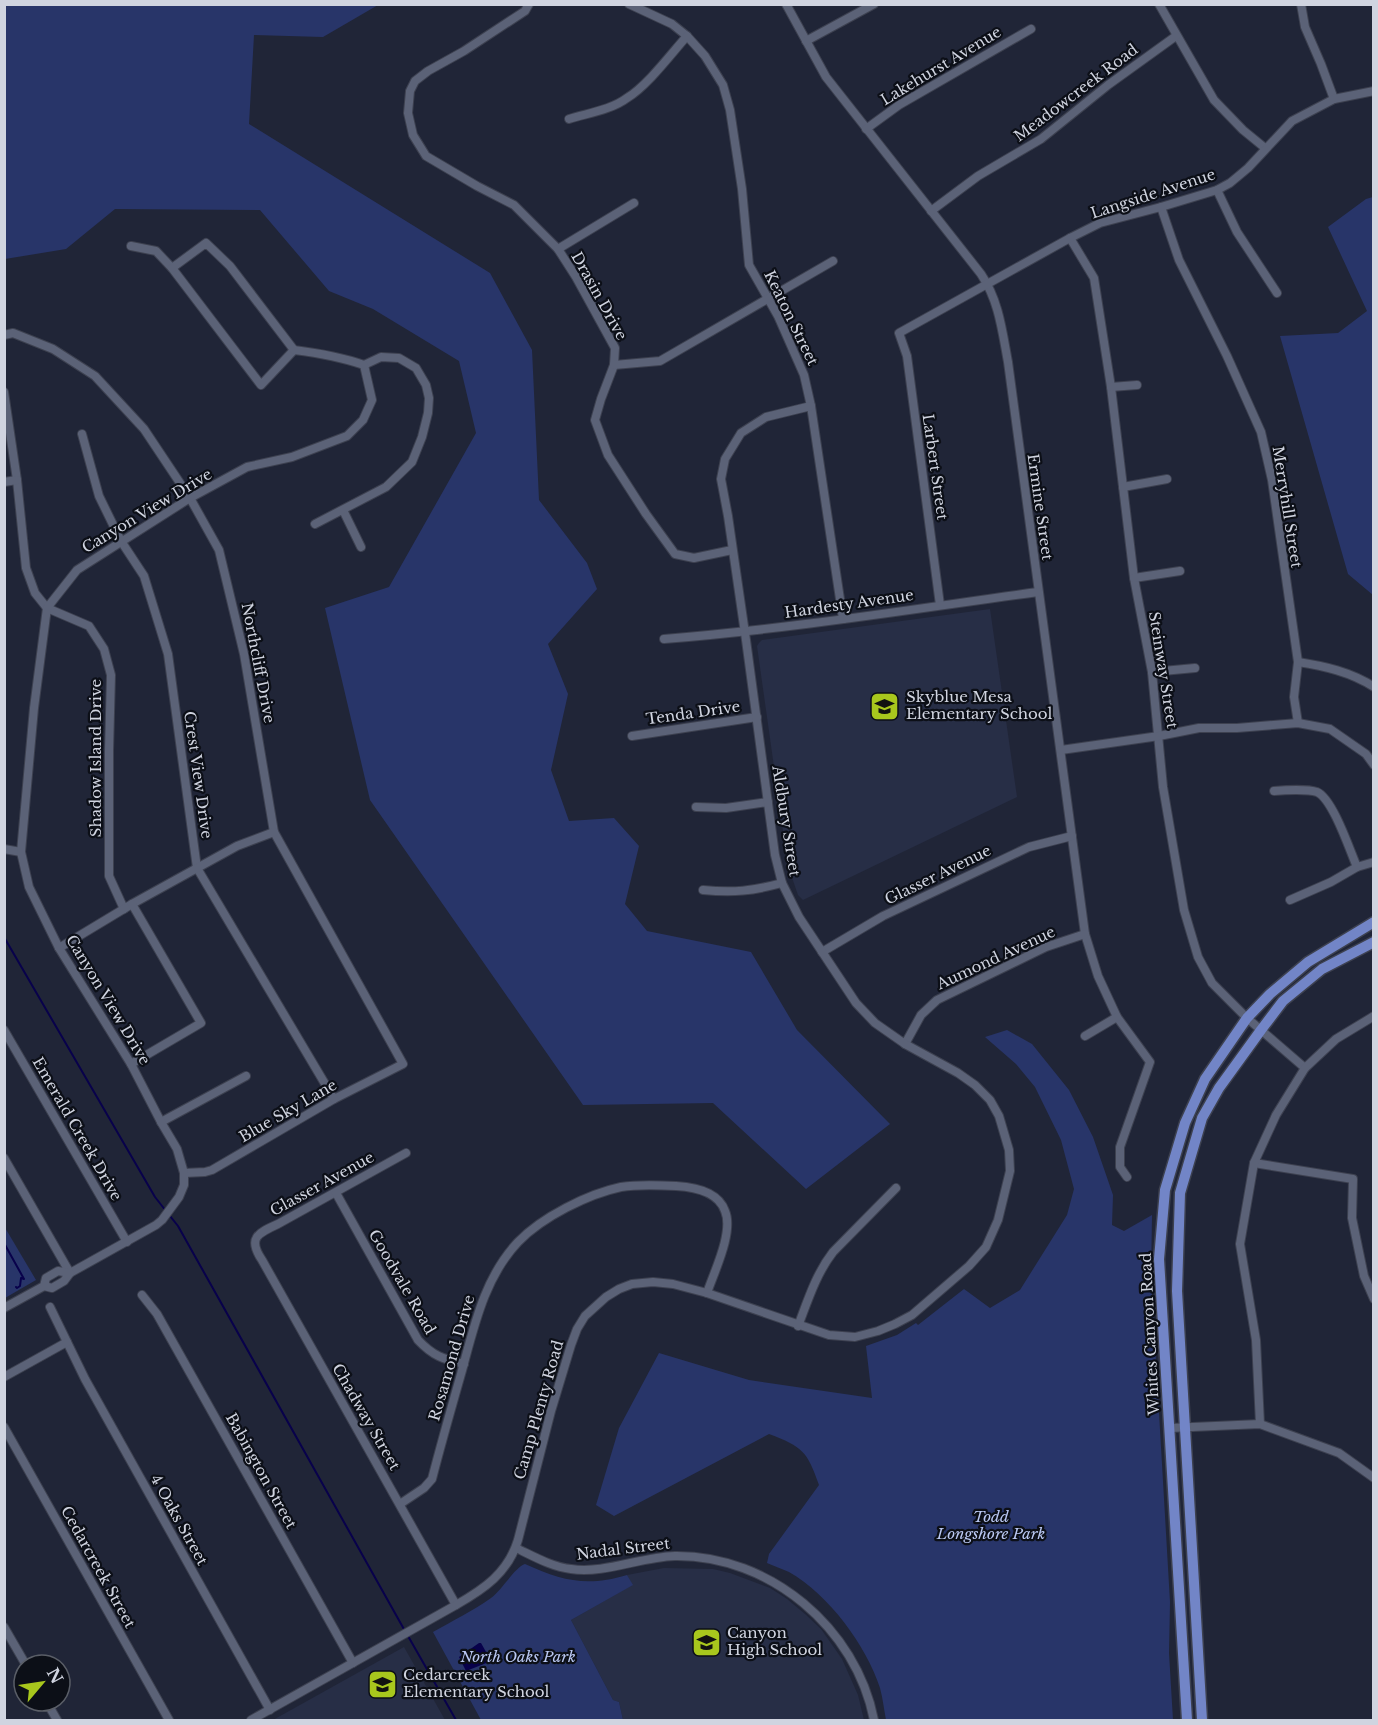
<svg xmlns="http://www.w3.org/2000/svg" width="1378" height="1725" font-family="'Libre Baskerville',serif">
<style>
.built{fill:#272e46}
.green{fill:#283569}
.water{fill:#08014b}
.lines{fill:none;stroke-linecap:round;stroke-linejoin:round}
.stream{stroke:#08014b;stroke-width:2}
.minor-casing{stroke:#3d4150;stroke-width:10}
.major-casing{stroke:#3d4150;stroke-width:13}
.minor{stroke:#5b6277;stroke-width:8}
.major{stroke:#7285c7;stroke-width:10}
.labels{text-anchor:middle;stroke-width:4.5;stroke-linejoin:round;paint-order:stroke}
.street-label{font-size:15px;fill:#d0d4e0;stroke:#0c0f17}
.poi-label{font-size:15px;fill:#d0d4e0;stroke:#0c0f17;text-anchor:start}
.park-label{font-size:15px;font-style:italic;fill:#bac8f3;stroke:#0c0f17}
</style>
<rect width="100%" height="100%" fill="#202537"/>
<g class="built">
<polygon points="990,609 1017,797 803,900 798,895 788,866 757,646 759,643 762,640"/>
<polygon points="664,1568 713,1569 730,1573 770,1588 787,1599 805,1614 821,1629 842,1659 858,1695 864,1720 623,1720 619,1702 613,1700 571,1620 632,1585 627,1575"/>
<polygon points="404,1647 445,1720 273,1720"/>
</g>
<g class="green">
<polygon points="5,4 378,5 323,37 254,35 249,124 490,273 532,350 539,500 587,563 597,589 548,644 568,694 551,770 569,821 614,818 639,846 625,904 647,931 751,952 797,1030 890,1124 806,1189 713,1103 583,1105 370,800 325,608 389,587 476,433 459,361 373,309 329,291 260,210 115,209 66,249 5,259"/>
<polygon points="1373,197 1374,197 1373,595 1348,574 1280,336 1338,333 1367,311 1328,227 1366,199"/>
<path d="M1007 1030 1032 1044 1069 1090 1093 1137 1113 1195 1112 1225 1124 1231 1152 1215 1151 1275 1170 1602 1169 1653 1173 1720H886C884 1710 883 1699 880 1688 866 1645 829 1595 789 1572 782 1569 774 1566 767 1563L769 1554 819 1485C807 1451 803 1447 769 1434L614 1516 596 1505 619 1428 659 1353 749 1380 872 1398 866 1346 897 1335 916 1323 918 1325 964 1289 990 1308 1020 1290 1067 1215 1074 1189 1061 1140 1035 1087 1016 1064 985 1037Z"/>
<polygon points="4,1226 36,1280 5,1298 4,1298"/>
<path d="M525 1564C562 1581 587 1587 627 1575L633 1585 571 1620 613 1700 619 1702 623 1720H481L433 1632C452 1621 473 1611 491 1598 502 1590 515 1567 525 1564Z"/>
</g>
<polygon class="water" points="479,1643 481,1643 490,1659 489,1662 466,1671 459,1657"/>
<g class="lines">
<g class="stream">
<polyline points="4,937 155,1197 166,1211"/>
<polyline points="170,1216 178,1226 405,1631"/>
<polyline points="4,1243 24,1279 21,1278 20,1286 17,1288 16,1287"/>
<polyline points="408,1636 456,1720"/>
</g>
<defs>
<g id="minor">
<polyline points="529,4 525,11 464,51 428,71 415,81 410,91 408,113 413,135 426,156 477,186 514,205 558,249 576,277 615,348 614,365 601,399 595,420 608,455 646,514 675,554 694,558 732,550"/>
<polyline points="629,4 672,24 687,36 705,56 723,85 730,110 742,189 749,265 778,316 804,375 811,406 843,619"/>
<path d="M786 4 826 77 981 274C999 301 1002 330 1008 362L1085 934 1098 976 1117 1017 1150 1062 1120 1147V1167L1127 1177"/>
<polyline points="1159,4 1214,100 1243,130 1265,148"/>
<polyline points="1301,4 1305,27 1321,64 1334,99"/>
<polyline points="806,41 874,4"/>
<path d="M569 119C588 113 611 110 627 98 648 85 670 55 687 36"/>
<polyline points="866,129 899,105 1031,29"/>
<polyline points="1217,190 1237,232 1277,293"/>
<polyline points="1161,207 1179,260 1227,356 1261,432 1272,480 1298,662 1294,697 1298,723"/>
<polyline points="931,211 978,176 1041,139 1108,85 1176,36"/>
<polyline points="1070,238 1094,278 1111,387 1134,578 1152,672 1163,787 1184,910 1198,957 1212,983 1247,1018 1305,1068"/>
<polyline points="131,246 156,251 172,268 261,385 294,350"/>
<polyline points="558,249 634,203"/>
<polyline points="4,335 13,333 53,349 95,376 144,429 190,498 219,550 244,654 274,832 403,1064 334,1099 212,1170 205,1172 184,1173"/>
<polyline points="614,365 660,361 833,261"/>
<polyline points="1111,387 1137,385"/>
<polyline points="4,392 17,480 26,568 35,593 47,608 89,626 104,649 111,675 109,751 109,876 124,909"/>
<polyline points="82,434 99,496 121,541 144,576 168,654 197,868 334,1099"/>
<polyline points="4,482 17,480"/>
<polyline points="1123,487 1167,479"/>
<polyline points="343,510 361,547"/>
<polyline points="315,524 386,487 412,462 422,437 428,413 429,398 426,385 416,368 399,358 381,357 364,365"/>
<polyline points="1134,578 1180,571"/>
<polyline points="940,605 907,356 899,333 1070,238 1100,223 1161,207 1217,190 1230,183 1248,168 1292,121 1334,99 1374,91"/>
<path d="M664 639C789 629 914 609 1038 592"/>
<path d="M1298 662C1324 666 1351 672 1374 687"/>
<polyline points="1152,672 1195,668"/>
<polyline points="632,736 757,717"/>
<polyline points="1061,750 1159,736 1199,728 1237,728 1298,723 1330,729 1366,754 1374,765"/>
<path d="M1274 791C1285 790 1308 789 1317 792 1333 799 1350 851 1357 867"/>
<polyline points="696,807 726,808 768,802"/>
<polyline points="4,849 21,852"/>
<path d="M703 890C734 893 752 891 782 883"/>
<polyline points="1290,900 1331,882 1357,867 1374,862"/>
<polyline points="59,948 132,904 237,846 274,832"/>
<polyline points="822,952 883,916 1029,847 1072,836"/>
<polyline points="4,1030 127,1242"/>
<polyline points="1085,1036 1117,1017"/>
<polyline points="905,1044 921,1015 937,1000 1046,947 1085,934"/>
<polyline points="131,1064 201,1023 132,904"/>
<polyline points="161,1122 246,1076"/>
<path d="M406 1153 278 1224C258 1233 247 1238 262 1260L456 1605"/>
<path d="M4 1158 70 1273 156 1225 162 1220 179 1197 184 1185V1173L177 1149 161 1122 131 1064 59 948 29 887 21 852 34 708 47 608 77 570 190 498 247 467 292 457 347 436 363 420 372 400 364 365C341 357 318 353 294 350L230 266 206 243 172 268"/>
<polyline points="1254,1163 1353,1179 1352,1218 1364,1276 1374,1299"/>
<path d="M336 1193 418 1340C433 1356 443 1359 464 1364"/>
<polyline points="142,1295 157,1314 353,1663"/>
<polyline points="50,1307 85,1379 270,1710"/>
<polyline points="4,1308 44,1286 52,1288 64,1281 70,1273 58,1271 46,1278 44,1286"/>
<path d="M798 1326C808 1300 816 1274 833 1252L896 1188"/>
<polyline points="4,1377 67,1342"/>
<polyline points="1260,1424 1256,1340 1240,1244 1254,1163 1276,1115 1305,1068 1336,1039 1374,1016"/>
<polyline points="4,1427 169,1720"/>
<polyline points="1170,1428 1260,1424 1339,1453 1374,1478"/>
<path d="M400 1504 424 1488 432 1479C441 1444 451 1409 461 1374 474 1327 484 1278 518 1242 542 1217 588 1194 621 1187 639 1184 658 1185 676 1186 694 1187 718 1191 725 1211 734 1232 714 1272 707 1293"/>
<path d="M516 1548C533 1556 552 1567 571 1569 605 1574 640 1557 675 1556 770 1555 856 1628 874 1720"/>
<polyline points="4,1627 26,1665"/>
<polyline points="46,1701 57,1720"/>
<path d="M251 1720 456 1605C484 1589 508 1573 518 1540L551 1411 571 1345 577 1329 585 1316 606 1297 619 1289 632 1284 653 1282 673 1284 707 1293 829 1335 855 1337 878 1331 895 1324 912 1315 969 1266 986 1247 998 1220 1010 1171 1009 1150 999 1116 990 1100 975 1085 958 1073 905 1044 875 1023 856 1003 799 917 782 883 775 855 746 640 728 516 721 479 725 459 741 433 766 417 811 406"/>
</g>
<g id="major">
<polyline points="1187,1720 1159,1259 1165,1190 1185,1123 1205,1079 1247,1018 1270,994 1308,962 1374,922"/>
<polyline points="1202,1720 1177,1291 1180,1193 1202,1118 1219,1088 1261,1030 1283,1001 1322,969 1374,942"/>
</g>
</defs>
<use href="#minor" class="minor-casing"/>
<use href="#major" class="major-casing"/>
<use href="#minor" class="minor"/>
<use href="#major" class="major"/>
</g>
<defs>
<symbol id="school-square" viewBox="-11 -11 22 22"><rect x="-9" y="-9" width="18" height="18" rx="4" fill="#a8c71d" stroke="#0c0f17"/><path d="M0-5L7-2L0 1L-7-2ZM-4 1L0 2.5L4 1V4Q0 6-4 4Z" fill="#111"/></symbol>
</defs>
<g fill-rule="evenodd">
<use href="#school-square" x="868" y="690" width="33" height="33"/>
<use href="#school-square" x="690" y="1626" width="33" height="33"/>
<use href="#school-square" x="366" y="1668" width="33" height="33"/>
</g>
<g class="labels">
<g class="street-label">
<text transform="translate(941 66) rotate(-31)" y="5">Lakehurst Avenue</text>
<text transform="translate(1076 93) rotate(-37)" y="5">Meadowcreek Road</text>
<text transform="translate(1153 194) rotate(-18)" y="5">Langside Avenue</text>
<text transform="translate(599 296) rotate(61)" y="5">Drasin Drive</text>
<text transform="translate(791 318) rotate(64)" y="5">Keaton Street</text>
<text transform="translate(935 467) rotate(82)" y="5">Larbert Street</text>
<text transform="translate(1040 507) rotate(82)" y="5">Ermine Street</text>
<text transform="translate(1287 507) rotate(81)" y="5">Merryhill Street</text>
<text transform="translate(147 511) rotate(-31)" y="5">Canyon View Drive</text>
<text transform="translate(849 604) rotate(-8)" y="5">Hardesty Avenue</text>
<text transform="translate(258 663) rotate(79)" y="5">Northcliff Drive</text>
<text transform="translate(1163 670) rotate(81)" y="5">Steinway Street</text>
<text transform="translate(693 713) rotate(-8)" y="5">Tenda Drive</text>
<text transform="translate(96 758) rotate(-90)" y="5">Shadow Island Drive</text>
<text transform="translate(198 775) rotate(82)" y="5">Crest View Drive</text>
<text transform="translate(786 821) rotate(81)" y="5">Aldbury Street</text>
<text transform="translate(938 875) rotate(-26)" y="5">Glasser Avenue</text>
<text transform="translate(996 958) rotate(-25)" y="5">Aumond Avenue</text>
<text transform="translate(108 1000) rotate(59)" y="5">Canyon View Drive</text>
<text transform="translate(288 1111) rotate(-30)" y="5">Blue Sky Lane</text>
<text transform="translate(77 1129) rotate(60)" y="5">Emerald Creek Drive</text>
<text transform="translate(322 1184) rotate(-29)" y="5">Glasser Avenue</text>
<text transform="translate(402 1282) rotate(60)" y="5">Goodvale Road</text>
<text transform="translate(1150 1334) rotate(-93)" y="5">Whites Canyon Road</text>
<text transform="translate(452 1358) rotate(-74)" y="5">Rosamond Drive</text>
<text transform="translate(539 1410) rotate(-74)" y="5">Camp Plenty Road</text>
<text transform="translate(366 1417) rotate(60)" y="5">Chadway Street</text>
<text transform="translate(261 1471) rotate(61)" y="5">Babington Street</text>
<text transform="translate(179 1520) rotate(61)" y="5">4 Oaks Street</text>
<text transform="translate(623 1549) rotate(-7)" y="5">Nadal Street</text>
<text transform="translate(98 1567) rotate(61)" y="5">Cedarcreek Street</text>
</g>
<g class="poi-label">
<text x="906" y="702">Skyblue Mesa<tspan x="906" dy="17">Elementary School</tspan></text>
<text x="727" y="1638">Canyon<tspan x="727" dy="17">High School</tspan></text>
<text x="403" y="1680">Cedarcreek<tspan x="403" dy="17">Elementary School</tspan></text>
</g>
<g class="park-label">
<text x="991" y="1522">Todd<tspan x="991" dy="17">Longshore Park</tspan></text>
<text x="518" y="1662">North Oaks Park</text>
</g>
</g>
<rect width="1378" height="1725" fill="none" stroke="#d0d4e0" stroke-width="12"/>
<g transform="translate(42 1683) rotate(61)"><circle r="28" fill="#0c0f17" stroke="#5a5e67" stroke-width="1.5"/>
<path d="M0-4.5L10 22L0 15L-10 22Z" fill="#a8c71d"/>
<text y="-9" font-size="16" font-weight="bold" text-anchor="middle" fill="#d0d4e0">N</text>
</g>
</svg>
